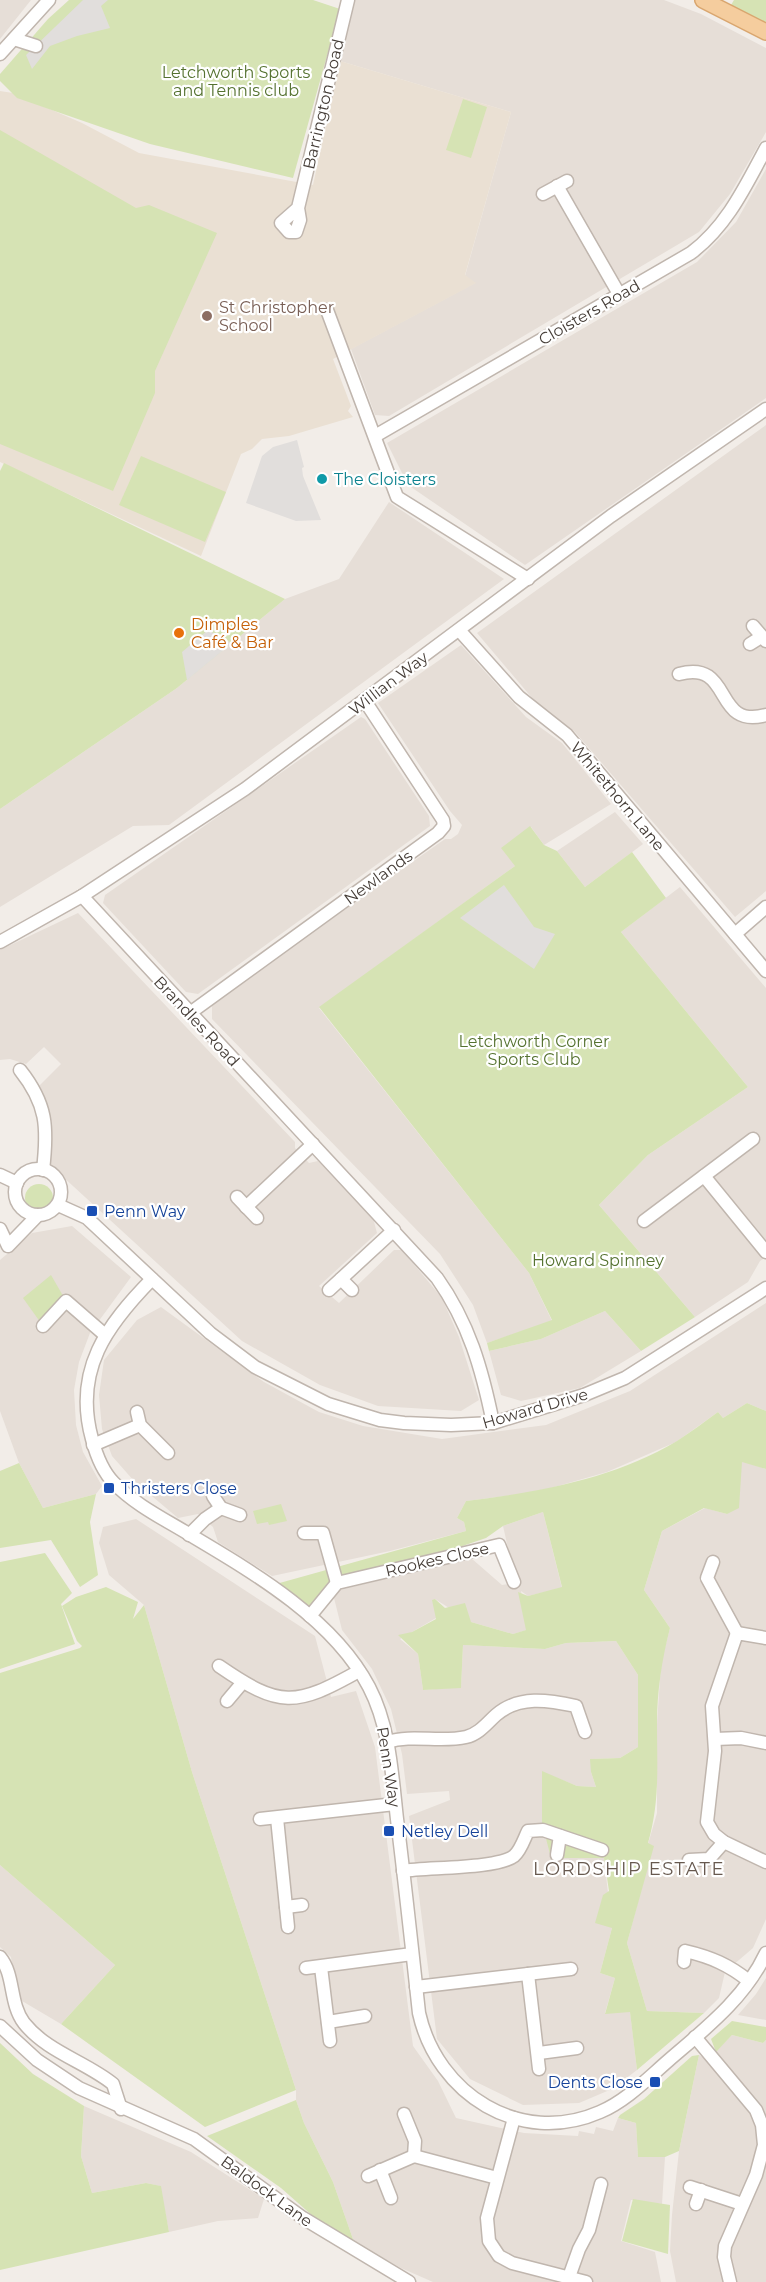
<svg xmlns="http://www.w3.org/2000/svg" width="766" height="2282" font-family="Montserrat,sans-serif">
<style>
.residential{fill:#e6ded7}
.education{fill:#eae0d3}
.green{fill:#d6e3b4}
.parking{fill:#e1dedc}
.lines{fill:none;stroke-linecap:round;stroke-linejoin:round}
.minor-casing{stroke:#c0b6ae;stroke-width:15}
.major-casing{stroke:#d9a66f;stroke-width:18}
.minor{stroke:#fff;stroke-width:12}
.major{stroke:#f5cd9e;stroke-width:15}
.education-dot{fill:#8d6e63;stroke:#fff;stroke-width:2}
.culture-dot{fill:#0f9aa8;stroke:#fff;stroke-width:2}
.food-dot{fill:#e8710a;stroke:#fff;stroke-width:2}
.transit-dot{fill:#1a4fb4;stroke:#fff;stroke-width:2}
.labels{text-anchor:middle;stroke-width:4.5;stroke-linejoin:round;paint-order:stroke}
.park-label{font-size:16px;fill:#557230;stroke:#fff}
.street-label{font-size:16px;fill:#453d37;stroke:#fff}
.education-label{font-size:16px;fill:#785e54;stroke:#fff;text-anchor:start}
.culture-label{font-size:16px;fill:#0d838f;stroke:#fff;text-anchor:start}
.food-label{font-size:16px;fill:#c56008;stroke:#fff;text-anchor:start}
.transit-label{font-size:16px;fill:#164399;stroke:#fff;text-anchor:start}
.neighbourhood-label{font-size:18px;letter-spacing:1.5px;fill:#67594f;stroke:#fff}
</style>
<rect width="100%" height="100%" fill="#f2ede8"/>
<g class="residential">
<polygon points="0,0 31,0 0,39"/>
<polygon points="353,0 664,0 701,14 766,48 766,132 730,194 699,232 389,416 375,415 351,349 475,283 465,276 511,112 340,61"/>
<polygon points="766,169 766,398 525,565 408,485 387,443 697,262 736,222"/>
<polygon points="766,425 766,891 735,917 575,732 538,705 477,633"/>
<polygon points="389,502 504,579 169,825 133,826 0,907 0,809 177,688 285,599 339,579"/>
<polygon points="461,645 526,717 562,743 611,804 544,845 531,827 515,866 319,1008 529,1273 552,1321 487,1343 473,1305 440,1254 212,1019 212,1003 445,839 451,839 458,834 462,825 450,811 378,703"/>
<polygon points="361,717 365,719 429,816 430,826 198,994 186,992 103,903 105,895"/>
<polygon points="615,812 643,844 585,887 557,851"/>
<polygon points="680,887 766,988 766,1257 760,1261 748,1282 695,1317 599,1205 648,1155 748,1087 621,932"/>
<polygon points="78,913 295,1142 295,1148 309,1163 318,1161 373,1218 377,1233 319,1286 339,1303 394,1250 402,1250 442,1298 459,1337 479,1400 461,1411 378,1406 320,1385 242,1341 49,1164 37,1088 61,1064 44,1047 26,1064 10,1059 0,1060 0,950"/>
<polygon points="72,1226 131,1277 90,1333 79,1362 74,1390 76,1425 83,1452 102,1486 96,1494 43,1508 19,1463 0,1411 0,1260 32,1233"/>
<polygon points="766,1303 766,1411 747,1403 723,1418 718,1412 676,1442 607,1472 537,1492 466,1501 457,1518 464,1522 466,1531 390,1551 272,1576 218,1542 213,1527 198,1514 178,1518 134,1481 112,1456 102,1429 99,1395 104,1360 137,1320 161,1307 264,1382 319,1412 363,1426 442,1439 546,1425 630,1391"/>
<polygon points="605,1311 641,1351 580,1388 521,1401 501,1395 489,1351 541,1339"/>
<polygon points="742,1461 766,1469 766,1919 753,1948 725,1972 719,1998 704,2013 647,2011 627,1943 653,1846 648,1844 657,1813 657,1724 661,1663 670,1628 644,1590 662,1531 705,1508 727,1514"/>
<polygon points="543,1512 562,1588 528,1596 521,1591 527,1630 513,1634 471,1622 435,1599 436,1618 400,1639 418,1654 423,1690 461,1687 463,1645 545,1649 566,1643 616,1641 638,1675 638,1747 620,1758 591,1759 591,1772 596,1787 577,1786 542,1772 604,1858 612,1928 600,1973 615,1978 605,2013 630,2011 637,2070 612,2089 579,2103 523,2105 470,2079 437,2039 409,1816 450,1800 449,1791 407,1794 402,1754 391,1709 372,1669 342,1630 334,1598 340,1590 471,1558 502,1585 516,1583 503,1526"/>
<polygon points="136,1519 315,1636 331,1697 356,1691 375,1747 413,2046 438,2081 456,2118 524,2133 578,2136 579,2131 594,2134 596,2127 613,2131 618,2118 636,2123 638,2157 665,2157 662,2204 631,2200 621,2241 655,2252 661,2282 433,2282 401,2268 354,2242 333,2182 304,2123 296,2100 296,2090 192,1772 144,1605 109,1575 99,1543 103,1527"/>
<polygon points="0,1865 115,1965 61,2024 17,1998 11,1957 0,1947"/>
<polygon points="766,1978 766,2020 738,2015 756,1994"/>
<polygon points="732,2035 763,2043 766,2040 766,2282 676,2282 670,2251 672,2215 679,2151 699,2055 707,2060"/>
<polygon points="84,2106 191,2152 264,2199 258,2218 218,2221 169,2232 160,2186 146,2183 92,2193 81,2156"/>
</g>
<polygon class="education" points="340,61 511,112 465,275 476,283 333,359 351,406 348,411 353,417 289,436 262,439 252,449 241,454 201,556 0,462 0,91 13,93 82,123 139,153 313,185"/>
<g class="green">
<polygon points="69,0 313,0 340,9 293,178 150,144 17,98 0,81 0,74 48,19"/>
<polygon points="734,0 766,0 766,24 731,5"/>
<polygon points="463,99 487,107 471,158 446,150"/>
<polygon points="0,130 136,208 149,205 217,233 155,371 155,393 113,491 0,444"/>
<polygon points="141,456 226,492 205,542 119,505"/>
<polygon points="4,463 285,599 177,688 0,809 0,471"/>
<polygon points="530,826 544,845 557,851 585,887 632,852 666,898 621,932 748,1087 648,1155 599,1205 695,1317 641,1351 605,1311 541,1339 489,1351 487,1343 552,1320 529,1273 319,1007 515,866 501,848"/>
<circle cx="39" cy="1198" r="14"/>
<polygon points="51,1275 66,1301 43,1326 23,1298"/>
<path d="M747 1403 766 1411V1469L742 1462 739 1508 727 1514 704 1508 662 1531 644 1590 670 1628C662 1659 657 1691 657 1724 657 1767 660 1801 648 1843L654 1846 627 1943 647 2011 704 2013 637 2070 630 2012 605 2014 615 1978 600 1973 612 1928 595 1923 603 1895 609 1891 604 1858H551L542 1823V1771L577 1786 596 1787 591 1772 590 1759 620 1758 638 1747V1675L616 1641 566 1643 545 1649 463 1645 461 1688 423 1690 418 1654 398 1635 412 1632 436 1619 432 1600 435 1599 445 1608 465 1603 471 1622 513 1634 526 1630 518 1592 528 1596 562 1587 543 1512 503 1526 486 1538 427 1558 332 1582 310 1608 276 1584 466 1531 464 1522 457 1518 466 1501C538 1492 614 1479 677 1441 691 1432 704 1422 718 1412L723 1418Z"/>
<polygon points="19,1463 43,1508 96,1494 90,1522 98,1575 80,1587 51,1540 0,1548 0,1471"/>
<polygon points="281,1504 287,1521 269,1525 268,1522 257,1524 253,1511"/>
<polygon points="45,1553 72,1593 61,1604 75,1644 0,1669 0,1562"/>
<polygon points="106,1587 138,1602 133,1619 144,1605 192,1772 296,2090 205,2127 61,2024 115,1965 0,1865 0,1673 80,1648 82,1646 77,1641 62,1606 76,1597"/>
<polygon points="732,2021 766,2027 766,2040 763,2043 732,2035 716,2052 711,2039"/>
<polygon points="0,2043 33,2074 84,2106 81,2156 92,2193 146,2183 161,2186 169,2232 0,2270"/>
<polygon points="699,2055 679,2151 665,2157 638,2157 636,2123 618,2118 620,2115 644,2099 692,2056"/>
<polygon points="296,2100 304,2123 333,2182 354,2242 323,2225 281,2188 207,2136"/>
<polygon points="633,2199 670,2205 668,2254 622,2241"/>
</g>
<g class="parking">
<polygon points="83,0 108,0 101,6 110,28 77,36 50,46 32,69 26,55"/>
<polygon points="297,440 304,467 302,468 303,476 321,520 296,521 246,503 262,456 273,447"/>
<polygon points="208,630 232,643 187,680 182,652"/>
<polygon points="504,885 534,927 555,934 534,969 460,918"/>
</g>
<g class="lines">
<defs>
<g id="minor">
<polyline points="14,39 36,46"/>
<polyline points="0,54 49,0"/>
<polyline points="557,186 619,294"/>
<polyline points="543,194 567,181"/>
<polyline points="298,208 281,223 289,232 296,232 300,220 298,208 348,0"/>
<polyline points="327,310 397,497 528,579"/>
<path d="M375 436 691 253C727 226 745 187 766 148"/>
<polyline points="753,626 766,641"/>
<polyline points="459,630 519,697 567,735 766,971"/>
<polyline points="750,644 761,637"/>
<path d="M679 674C734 659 712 730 766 715"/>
<path d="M82 896 437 1278C469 1323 482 1369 493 1423"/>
<polyline points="735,934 766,907"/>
<polyline points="0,942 82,896 245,789 611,516 766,409"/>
<polyline points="190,1013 438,833 444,826 443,820 365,701"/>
<path d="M20 1070C47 1104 48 1127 43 1170"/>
<circle cx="38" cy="1192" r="23"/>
<polyline points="0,1175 17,1183"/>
<polyline points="704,1176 766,1252"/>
<polyline points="237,1197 257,1218"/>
<polyline points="58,1205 87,1218 210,1333 255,1367 328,1404 380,1420 404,1423 451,1425 493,1423 584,1395 625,1378 766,1288"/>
<polyline points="246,1207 313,1144"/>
<polyline points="644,1221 753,1139"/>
<polyline points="0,1229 8,1246 38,1215"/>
<path d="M152 1279C107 1325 73 1370 92 1439 96 1454 102 1471 114 1483 135 1505 166 1520 192 1536 256 1574 334 1620 369 1687 390 1727 392 1775 397 1819 405 1884 412 1948 419 2013 437 2094 520 2147 600 2112 626 2101 647 2079 669 2060 705 2029 745 1998 766 1953"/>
<polyline points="341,1279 352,1290"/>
<polyline points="329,1290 394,1230"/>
<polyline points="43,1326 66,1301 104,1334"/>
<polyline points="137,1412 140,1425 168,1453"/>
<polyline points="93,1445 140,1425"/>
<polyline points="213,1496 221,1508 240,1515"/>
<polyline points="304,1533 323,1533 337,1583"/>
<polyline points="189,1535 205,1519 221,1508"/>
<polyline points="713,1562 707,1578 737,1633"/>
<polyline points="310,1616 337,1583 499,1545 514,1582"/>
<polyline points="766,1638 737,1633 712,1706 715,1751 707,1822 714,1834 724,1842 766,1862"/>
<path d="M219 1666C280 1708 295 1707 359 1671"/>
<polyline points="227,1701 243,1682"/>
<polyline points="715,1739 741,1738 766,1743"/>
<path d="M387 1742C413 1734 440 1743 466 1737 479 1734 487 1723 496 1715 519 1695 548 1700 576 1706L585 1732"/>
<polyline points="277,1818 288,1927"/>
<polyline points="260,1819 395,1804"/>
<polyline points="557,1855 560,1836"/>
<polyline points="689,1860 709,1859 724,1842"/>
<path d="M403 1871C428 1867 497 1869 514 1856 521 1850 524 1839 528 1831L543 1830 602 1850"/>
<polyline points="286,1907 302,1905"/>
<path d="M0 1957C15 1975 9 2003 24 2023 47 2052 86 2062 113 2084L121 2109"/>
<path d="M684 1962 685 1951C711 1957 729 1965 749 1981"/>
<polyline points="321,1967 330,2041"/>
<polyline points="306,1968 412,1954"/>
<polyline points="528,1974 539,2069"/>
<polyline points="416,1987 571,1969"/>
<polyline points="328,2022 365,2016"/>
<polyline points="0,2026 37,2060 79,2088 194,2139 303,2218 409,2282"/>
<polyline points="695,2037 756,2110 762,2125 764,2145 756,2175 725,2246 724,2257 730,2282"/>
<polyline points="539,2053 577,2048"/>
<polyline points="404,2114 415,2141 414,2156"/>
<polyline points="514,2118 487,2218 489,2241 499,2256 512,2263 586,2282"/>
<polyline points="380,2170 391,2198"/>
<polyline points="368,2176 414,2156 497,2178"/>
<polyline points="690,2187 742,2204"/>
<polyline points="696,2204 701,2190"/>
<polyline points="569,2277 579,2249 589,2230 601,2184"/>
</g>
<polyline id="major" points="703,0 766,32"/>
</defs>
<use href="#minor" class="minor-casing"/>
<use href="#major" class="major-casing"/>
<use href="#minor" class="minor"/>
<use href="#major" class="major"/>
</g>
<circle class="education-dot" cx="207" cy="316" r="6"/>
<circle class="culture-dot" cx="322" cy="479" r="6"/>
<circle class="food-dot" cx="179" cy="633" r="6"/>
<g class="transit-dot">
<rect x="86" y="1205" width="12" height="12" rx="3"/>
<rect x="103" y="1482" width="12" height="12" rx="3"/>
<rect x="383" y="1825" width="12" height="12" rx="3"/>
<rect x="649" y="2076" width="12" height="12" rx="3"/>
</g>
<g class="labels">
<g class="park-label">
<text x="236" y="78">Letchworth Sports<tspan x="236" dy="18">and Tennis club</tspan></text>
<text x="534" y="1047">Letchworth Corner<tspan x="534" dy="18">Sports Club</tspan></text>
<text x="598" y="1266">Howard Spinney</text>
</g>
<g class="street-label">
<text transform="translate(323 104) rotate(-77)" y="6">Barrington Road</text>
<text transform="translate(589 312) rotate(-30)" y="6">Cloisters Road</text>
<text transform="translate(388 683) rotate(-37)" y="6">Willian Way</text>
<text transform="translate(618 796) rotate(50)" y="6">Whitethorn Lane</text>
<text transform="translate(378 877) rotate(-36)" y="6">Newlands</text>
<text transform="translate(197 1021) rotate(47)" y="6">Brandles Road</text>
<text transform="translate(535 1408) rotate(-16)" y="6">Howard Drive</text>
<text transform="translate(437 1559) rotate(-13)" y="6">Rookes Close</text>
<text transform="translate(389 1767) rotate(81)" y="6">Penn Way</text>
<text transform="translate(267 2191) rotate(36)" y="6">Baldock Lane</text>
</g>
<g class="education-label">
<text x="219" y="313">St Christopher<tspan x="219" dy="18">School</tspan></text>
</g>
<g class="culture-label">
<text x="334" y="485">The Cloisters</text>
</g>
<g class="food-label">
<text x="191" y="630">Dimples<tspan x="191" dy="18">Café &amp; Bar</tspan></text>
</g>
<g class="transit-label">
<text x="104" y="1217">Penn Way</text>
<text x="121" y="1494">Thristers Close</text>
<text x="401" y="1837">Netley Dell</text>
<text x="643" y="2088" text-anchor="end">Dents Close</text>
</g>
<g class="neighbourhood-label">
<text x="629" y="1875">LORDSHIP ESTATE</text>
</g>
</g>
</svg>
